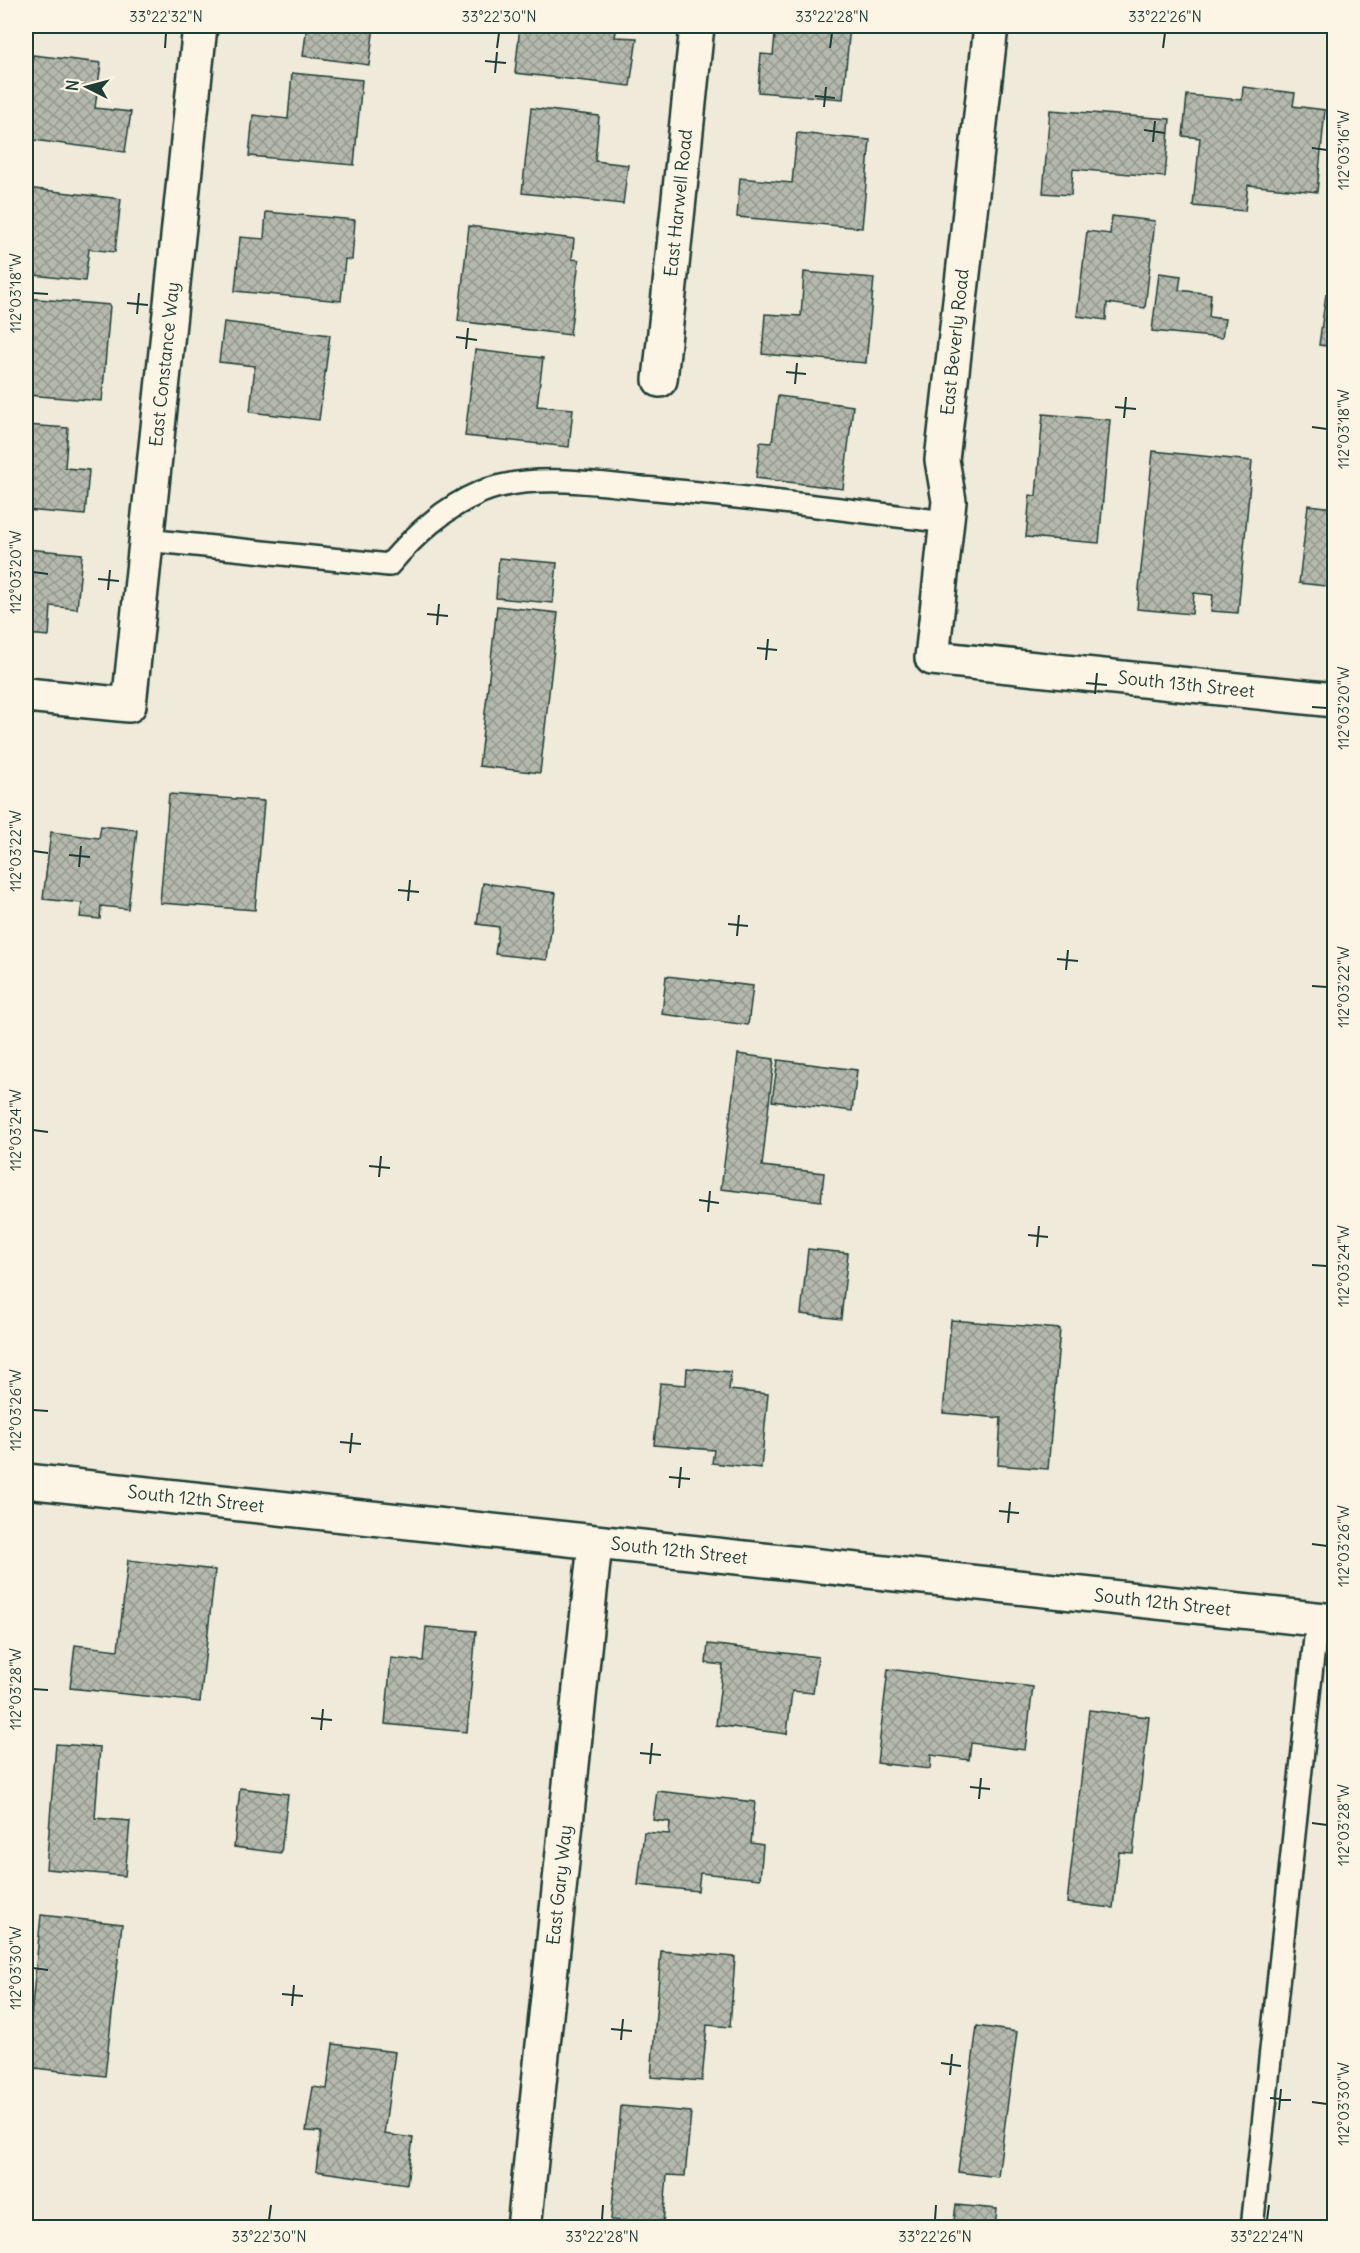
<svg xmlns="http://www.w3.org/2000/svg" width="1360" height="2253" font-family="Delius,sans-serif">
<style>
.building{fill:url(#building-cross-hatch);stroke:#1f3d34;stroke-width:1.5}
.lines{fill:none;stroke-linecap:round;stroke-linejoin:round}
.service-casing{stroke:#1f3d34;stroke-width:26}
.minor-casing{stroke:#1f3d34;stroke-width:38}
.service{stroke:#fcf5e5;stroke-width:21}
.minor{stroke:#fcf5e5;stroke-width:33}
.ticks{fill:none;stroke:#1f3d34;stroke-width:2}
.labels{text-anchor:middle;stroke-width:4.5;stroke-linejoin:round;paint-order:stroke}
.street-label{font-size:18px;fill:#1f3d34;stroke:#fcf5e5}
.neatline{fill:none;stroke:#1f3d34;stroke-width:2}
.ticks-label{font-size:15px;text-anchor:middle;fill:#1f3d34}
</style>
<defs>
<pattern id="building-cross-hatch" width="8" height="8" patternUnits="userSpaceOnUse" patternTransform="scale(1.5)"><rect width="8" height="8" fill="#b5b9ad"/><path d="M0 0l8 8M0 8l8-8" fill="none" stroke="#93988e"/></pattern>
</defs>
<rect width="100%" height="100%" fill="#efeada"/>
<filter id="ink" filterUnits="userSpaceOnUse"><feTurbulence type="fractalNoise" baseFrequency=".0167" numOctaves="2"/><feDisplacementMap in="SourceGraphic" scale="12" xChannelSelector="R" yChannelSelector="G"/><feConvolveMatrix kernelMatrix="1 2 1 2 8 2 1 2 1" color-interpolation-filters="sRGB"/></filter>
<g filter="url(#ink)">
<g class="building">
<polygon points="307,26 374,26 369,65 303,56"/>
<polygon points="520,26 617,26 615,37 637,38 630,86 515,73"/>
<polygon points="776,26 850,26 843,99 758,92 761,54 773,55"/>
<polygon points="33,55 101,63 95,108 131,112 125,152 26,139 26,115"/>
<polygon points="292,73 362,80 354,165 249,156 253,115 288,119"/>
<polygon points="1243,87 1295,93 1293,106 1325,110 1317,192 1248,185 1245,211 1193,206 1200,138 1183,136 1187,95 1242,100"/>
<polygon points="531,108 599,116 595,161 628,165 623,204 522,193"/>
<polygon points="1050,110 1170,119 1165,177 1073,169 1071,195 1043,193"/>
<polygon points="797,133 870,140 862,228 737,217 740,178 792,183"/>
<polygon points="26,188 121,199 115,252 89,249 85,281 26,274"/>
<polygon points="266,212 355,220 352,260 345,259 341,301 235,291 240,237 264,239"/>
<polygon points="1112,216 1155,221 1145,308 1107,303 1106,320 1077,316 1087,231 1110,234"/>
<polygon points="469,226 574,239 572,259 579,260 570,335 458,321"/>
<polygon points="804,272 874,278 866,363 762,354 765,314 801,316"/>
<polygon points="1159,273 1181,276 1179,290 1211,294 1209,317 1225,319 1222,338 1152,331"/>
<polygon points="1326,294 1334,295 1334,347 1319,345"/>
<polygon points="26,298 110,305 102,401 26,395"/>
<polygon points="224,322 330,335 319,420 250,412 255,366 219,362"/>
<polygon points="475,350 543,358 537,406 573,409 569,447 465,436"/>
<polygon points="778,396 853,406 843,489 756,478 760,442 772,443"/>
<polygon points="1043,414 1110,420 1099,543 1026,537 1030,495 1036,496"/>
<polygon points="26,425 68,428 65,468 89,470 85,515 26,510"/>
<polygon points="1153,451 1252,461 1238,613 1211,611 1213,595 1194,593 1192,614 1137,609"/>
<polygon points="1308,505 1334,508 1334,587 1299,583"/>
<polygon points="26,549 82,554 77,609 51,606 49,636 26,634"/>
<polygon points="499,558 557,563 553,603 496,598"/>
<polygon points="497,606 558,613 540,773 479,766"/>
<polygon points="169,794 264,801 255,910 160,903"/>
<polygon points="101,826 137,830 128,909 101,906 100,919 80,917 82,903 43,899 51,832 99,838"/>
<polygon points="483,883 556,893 547,960 495,954 499,927 477,924"/>
<polygon points="666,976 753,986 748,1025 662,1014"/>
<polygon points="738,1054 774,1059 762,1166 824,1173 821,1201 721,1189"/>
<polygon points="778,1060 857,1070 852,1111 772,1101"/>
<polygon points="808,1249 848,1253 841,1319 801,1314"/>
<polygon points="951,1320 1060,1329 1048,1469 998,1465 1001,1418 943,1413"/>
<polygon points="687,1368 731,1372 729,1390 768,1394 761,1468 712,1463 714,1450 654,1445 660,1383 686,1385"/>
<polygon points="128,1560 215,1570 200,1702 70,1688 75,1645 118,1650"/>
<polygon points="426,1627 476,1631 467,1732 385,1724 391,1658 423,1661"/>
<polygon points="708,1644 818,1657 813,1693 792,1691 787,1734 716,1725 723,1665 706,1663"/>
<polygon points="888,1669 1033,1687 1025,1750 971,1743 969,1760 931,1755 930,1769 877,1763"/>
<polygon points="1089,1710 1149,1717 1133,1853 1119,1852 1113,1908 1067,1903"/>
<polygon points="56,1744 100,1747 95,1818 130,1821 125,1876 46,1869"/>
<polygon points="240,1788 288,1794 281,1853 234,1847"/>
<polygon points="657,1791 755,1802 751,1843 763,1845 760,1879 700,1873 698,1891 638,1885 644,1832 669,1834 670,1822 653,1820"/>
<polygon points="41,1915 122,1924 105,2076 26,2067"/>
<polygon points="661,1951 735,1957 730,2027 707,2025 702,2081 651,2077"/>
<polygon points="977,2026 1017,2032 998,2177 958,2172"/>
<polygon points="333,2044 395,2052 384,2134 413,2138 407,2184 316,2171 321,2132 306,2131 313,2087 327,2089"/>
<polygon points="621,2106 691,2112 685,2176 667,2175 663,2224 611,2220"/>
<polygon points="956,2205 997,2209 995,2228 953,2228"/>
</g>
<g class="lines">
<defs>
<g id="service">
<path d="M146 540 389 565C415 535 443 508 481 492 528 473 594 483 643 488 745 496 846 510 947 522"/>
<polyline points="1252,2228 1317,1619"/>
</g>
<g id="minor">
<path id="s1" d="M991 26 942 460 949 501 932 658 1334 700"/>
<path id="s2" d="M660 380 697 26"/>
<path id="s3" d="M26 695 129 705 200 26"/>
<path id="s4" d="M26 1481 1334 1621"/>
<path id="s5" d="M524 2228 595 1543"/>
</g>
</defs>
<use href="#service" class="service-casing"/>
<use href="#minor" class="minor-casing"/>
<use href="#service" class="service"/>
<use href="#minor" class="minor"/>
</g>
</g>
<path class="ticks" d="M165 48 166 33M497 48 499 33M830 48 832 33M1163 48 1165 33M485 61 506 63M495 73 497 52M815 96 835 98M824 107 826 87M1144 130 1165 133M1153 142 1155 121M1312 148 1327 150M33 293 48 294M127 303 148 305M137 314 139 293M456 337 477 340M466 349 468 328M786 372 806 374M795 384 797 363M1115 407 1136 409M1124 418 1126 397M1312 427 1327 429M33 572 48 574M98 579 119 581M108 590 110 570M427 614 448 616M437 625 439 604M757 648 777 650M766 660 768 639M1086 683 1107 685M1095 694 1097 673M1312 707 1327 708M33 851 48 853M69 855 90 857M79 867 81 846M398 890 419 892M408 901 410 880M728 924 748 926M737 936 739 915M1057 959 1078 961M1066 970 1068 950M1312 986 1327 987M33 1130 48 1132M369 1166 390 1168M379 1177 381 1156M699 1200 719 1203M708 1212 710 1191M1028 1235 1048 1237M1037 1247 1039 1226M1312 1265 1327 1266M33 1410 48 1411M340 1442 361 1444M350 1453 352 1433M669 1477 690 1479M679 1488 681 1467M999 1511 1019 1513M1008 1523 1010 1502M1312 1544 1327 1546M33 1689 48 1690M311 1718 332 1720M321 1730 323 1709M640 1753 661 1755M650 1764 652 1743M970 1787 990 1789M979 1799 981 1778M1312 1823 1327 1825M33 1968 48 1970M282 1994 303 1996M292 2006 294 1985M611 2029 632 2031M621 2040 623 2019M941 2063 961 2066M950 2075 952 2054M1270 2098 1291 2100M1312 2102 1327 2104M1279 2110 1281 2089M269 2220 271 2205M602 2220 603 2205M935 2220 936 2205M1267 2220 1269 2205"/>
<g class="labels">
<g class="street-label">
<text dy="6" stroke="none"><textPath href="#s2" startOffset="178">East Harwell Road</textPath></text>
<text transform="translate(955 342) rotate(-84)" y="6">East Beverly Road</text>
<text dy="6" stroke="none"><textPath href="#s3" startOffset="446">East Constance Way</textPath></text>
<text dy="6" stroke="none"><textPath href="#s1" startOffset="892">South 13th Street</textPath></text>
<text dy="6" stroke="none"><textPath href="#s4" startOffset="171">South 12th Street</textPath></text>
<text dy="6" stroke="none"><textPath href="#s4" startOffset="657">South 12th Street</textPath></text>
<text dy="6" stroke="none"><textPath href="#s4" startOffset="1143">South 12th Street</textPath></text>
<text dy="6" stroke="none"><textPath href="#s5" startOffset="345">East Gary Way</textPath></text>
</g>
</g>
<rect width="1360" height="2253" fill="none" stroke="#fcf5e5" stroke-width="66"/>
<g transform="translate(87 87) rotate(276)" stroke="#fcf5e5" stroke-width="4.5" paint-order="stroke">
<path d="M0-4.5L10 22L0 15L-10 22Z" fill="#1f3d34"/>
<text y="-9" font-size="16" font-weight="bold" text-anchor="middle" fill="#1f3d34">N</text>
</g>
<rect x="33" y="33" width="1294" height="2187" class="neatline"/>
<g class="ticks-label">
<text x="166" y="22">33°22'32"N</text>
<text x="499" y="22">33°22'30"N</text>
<text x="832" y="22">33°22'28"N</text>
<text x="1165" y="22">33°22'26"N</text>
<text transform="translate(1344 150) rotate(-90)" y="5">112°03'16"W</text>
<text transform="translate(16 293) rotate(-90)" y="5">112°03'18"W</text>
<text transform="translate(1344 429) rotate(-90)" y="5">112°03'18"W</text>
<text transform="translate(16 572) rotate(-90)" y="5">112°03'20"W</text>
<text transform="translate(1344 708) rotate(-90)" y="5">112°03'20"W</text>
<text transform="translate(16 851) rotate(-90)" y="5">112°03'22"W</text>
<text transform="translate(1344 987) rotate(-90)" y="5">112°03'22"W</text>
<text transform="translate(16 1130) rotate(-90)" y="5">112°03'24"W</text>
<text transform="translate(1344 1266) rotate(-90)" y="5">112°03'24"W</text>
<text transform="translate(16 1410) rotate(-90)" y="5">112°03'26"W</text>
<text transform="translate(1344 1546) rotate(-90)" y="5">112°03'26"W</text>
<text transform="translate(16 1689) rotate(-90)" y="5">112°03'28"W</text>
<text transform="translate(1344 1825) rotate(-90)" y="5">112°03'28"W</text>
<text transform="translate(16 1968) rotate(-90)" y="5">112°03'30"W</text>
<text transform="translate(1344 2104) rotate(-90)" y="5">112°03'30"W</text>
<text x="269" y="2242">33°22'30"N</text>
<text x="602" y="2242">33°22'28"N</text>
<text x="935" y="2242">33°22'26"N</text>
<text x="1267" y="2242">33°22'24"N</text>
</g>
</svg>
